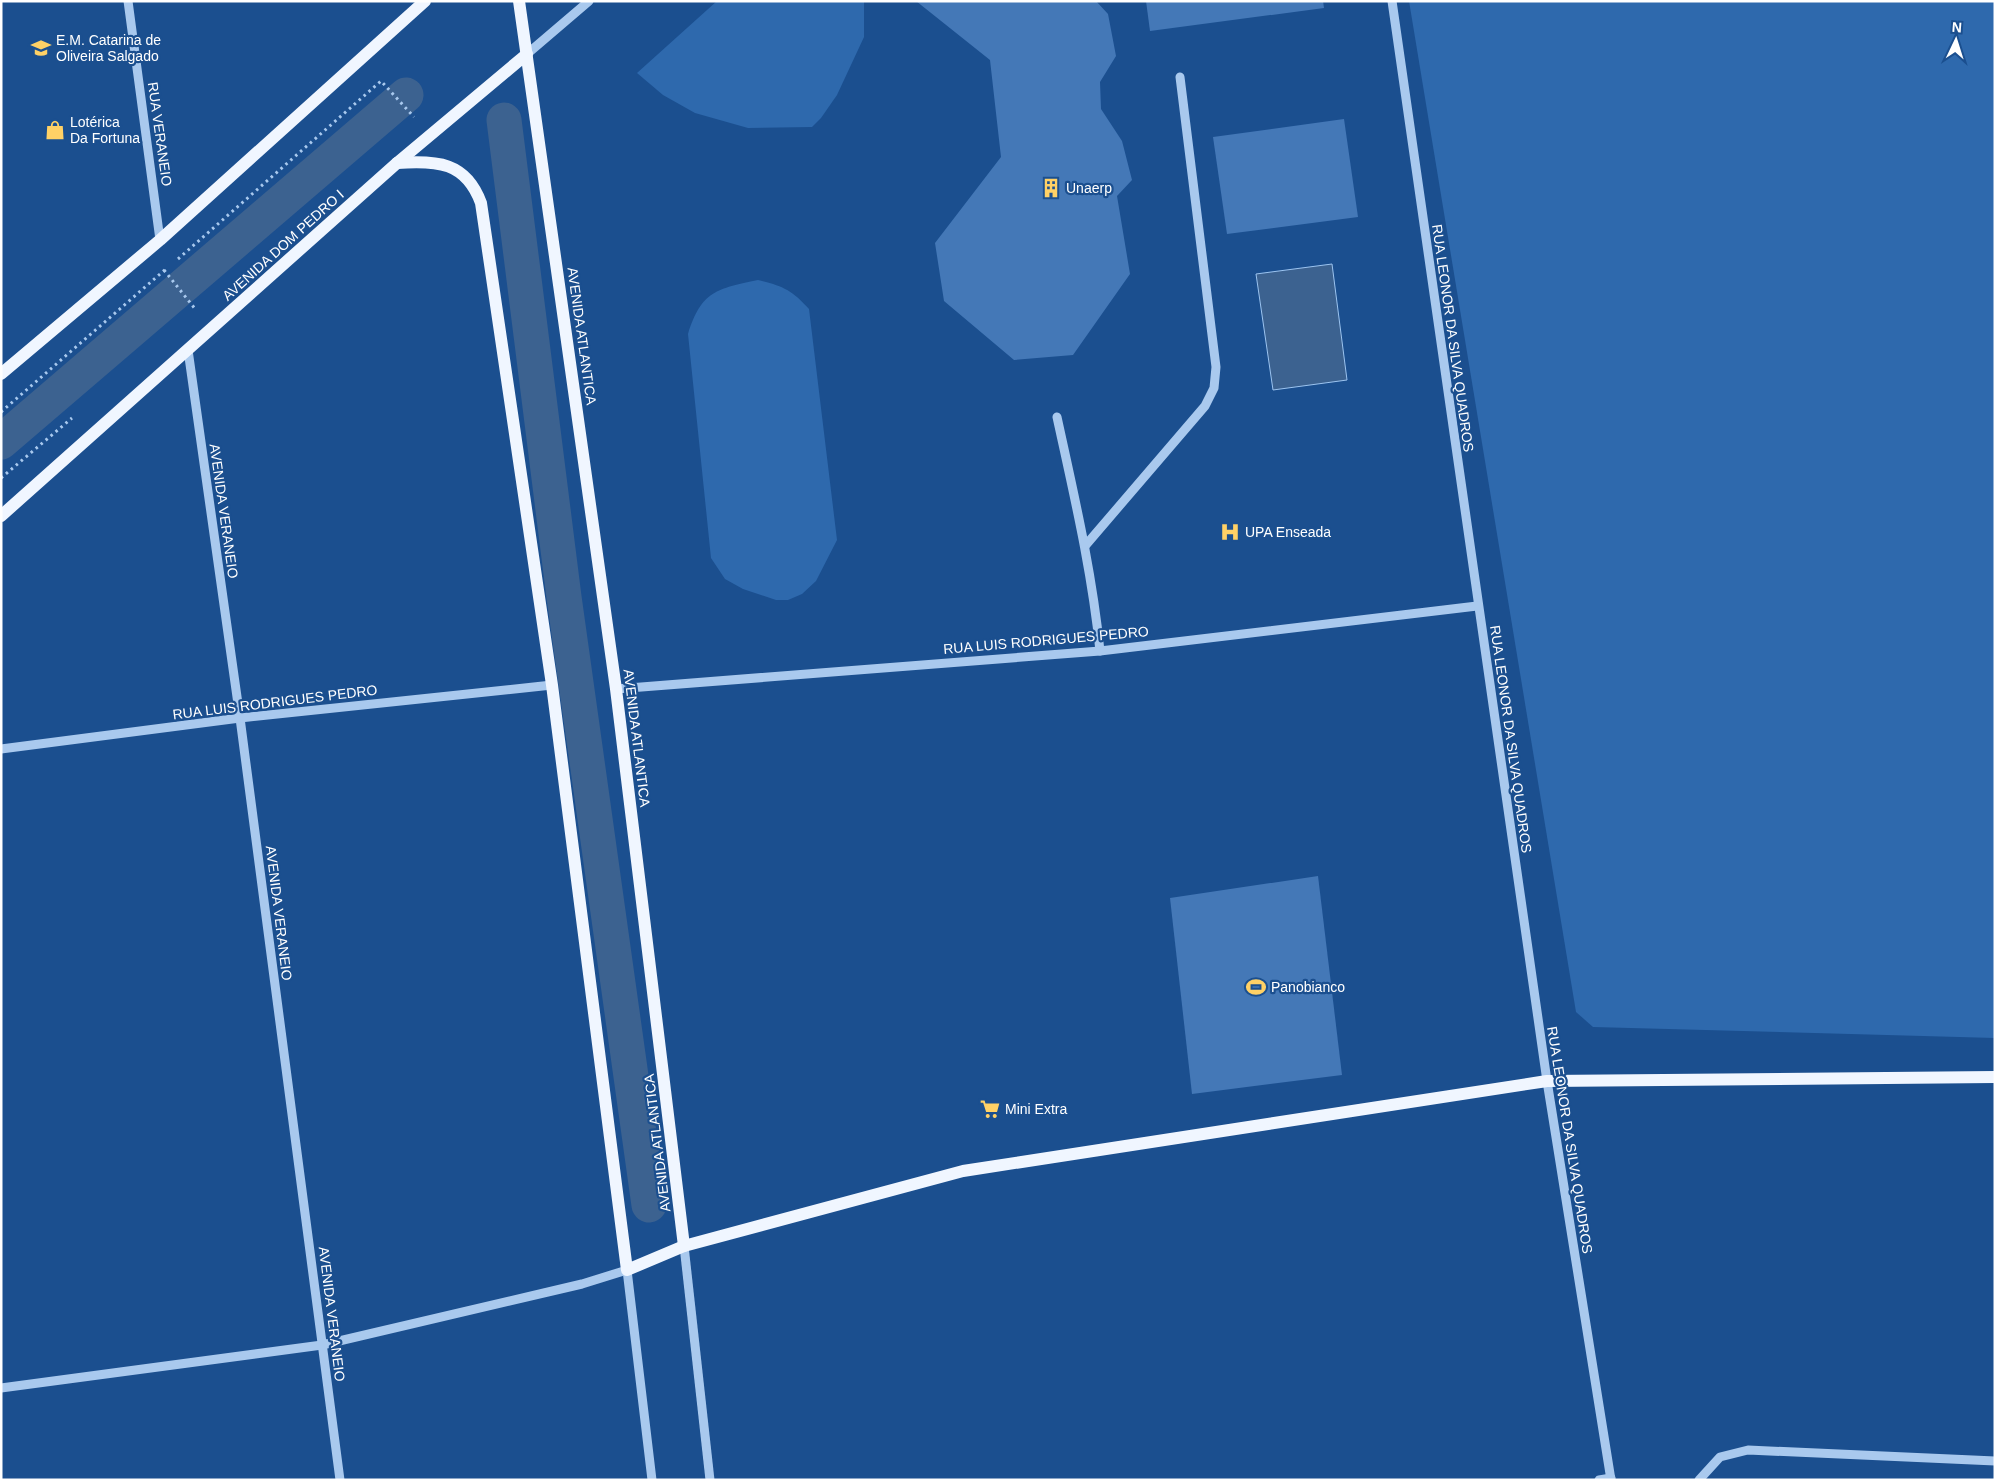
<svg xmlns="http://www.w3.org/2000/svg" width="1996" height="1481" font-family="Arial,sans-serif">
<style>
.green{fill:#2e69ad}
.water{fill:#3c6290;stroke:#9cc4f0}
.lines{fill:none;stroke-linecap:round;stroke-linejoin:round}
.canal{stroke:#3c6290;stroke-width:35}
.building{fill:#4478b7}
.path{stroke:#a9c9ee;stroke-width:3;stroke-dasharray:2.5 4;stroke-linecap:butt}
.minor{stroke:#a9c9ee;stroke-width:9}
.major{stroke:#f0f6ff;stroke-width:12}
.labels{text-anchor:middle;stroke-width:4.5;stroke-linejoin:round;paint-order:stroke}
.poi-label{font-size:14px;fill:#fff;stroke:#1b4f8f;text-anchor:start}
.street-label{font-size:14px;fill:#fff;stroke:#1b4f8f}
</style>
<rect width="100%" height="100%" fill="#1b4f8f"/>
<g class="green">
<polygon points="717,1 864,1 864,37 837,95 821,118 812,127 748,128 695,113 663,95 637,73"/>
<polygon points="1409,1 1995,1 1995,1038 1593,1027 1576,1012"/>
<path d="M758 280C783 286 792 290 809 309L837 540 816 581 802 594 788 600H776L743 589 725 579 711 558 688 334C702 290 717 289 758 280Z"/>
</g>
<polygon class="water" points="1332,264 1347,380 1273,390 1256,274"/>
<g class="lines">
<g class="canal">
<polyline points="504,120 564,597 649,1205"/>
<polyline points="1,442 406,95"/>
</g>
</g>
<g class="building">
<polygon points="916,1 1096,1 1108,14 1116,56 1100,82 1101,109 1122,141 1132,180 1117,196 1130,274 1073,355 1014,360 944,301 935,243 1001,157 990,60"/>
<polygon points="1146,1 1323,1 1324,8 1150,31"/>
<polygon points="1344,119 1358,217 1227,234 1213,137"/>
<polygon points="1318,876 1342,1075 1192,1094 1170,898"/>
</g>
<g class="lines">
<g class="path">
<polyline points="178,259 381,81 414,117"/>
<polyline points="164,270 196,310"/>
<polyline points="1,412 167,268"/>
<polyline points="1,478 72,418"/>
</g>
<g class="minor">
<polyline points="128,1 160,240"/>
<polyline points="1392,1 1547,1081 1611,1480"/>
<polyline points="527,54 589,1"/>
<polyline points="188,350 240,718 340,1480"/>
<path d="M1057 417C1074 495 1092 571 1100 651"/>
<polyline points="1085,546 1205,406 1214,388 1216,367 1180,77"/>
<polyline points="616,689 1100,651 1477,606"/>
<polyline points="1,749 240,718 552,685"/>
<polyline points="684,1246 710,1480"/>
<polyline points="1,1388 322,1345 582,1284 627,1270 652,1480"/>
<polyline points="1599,1480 1611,1478"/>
<polyline points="1699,1480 1720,1457 1748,1450 1995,1461"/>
</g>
<g class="major">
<polyline points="519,1 616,689 684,1246"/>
<path d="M397 163C437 160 466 162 481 203L552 685 627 1270 684 1246 963 1171 1547 1081 1995 1077"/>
<polyline points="1,374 160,240 425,1"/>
<polyline points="1,516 397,163 527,54"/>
</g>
</g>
<defs>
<symbol id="school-bare" viewBox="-9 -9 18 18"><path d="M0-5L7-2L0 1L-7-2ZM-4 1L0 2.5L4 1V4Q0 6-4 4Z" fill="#ffd166" stroke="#1b4f8f" stroke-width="2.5" paint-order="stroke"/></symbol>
<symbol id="shop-bare" viewBox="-9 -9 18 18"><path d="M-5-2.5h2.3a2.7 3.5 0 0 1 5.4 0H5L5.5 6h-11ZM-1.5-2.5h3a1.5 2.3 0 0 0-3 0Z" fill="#ffd166" stroke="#1b4f8f" stroke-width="2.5" paint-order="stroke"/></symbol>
<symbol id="building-bare" viewBox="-9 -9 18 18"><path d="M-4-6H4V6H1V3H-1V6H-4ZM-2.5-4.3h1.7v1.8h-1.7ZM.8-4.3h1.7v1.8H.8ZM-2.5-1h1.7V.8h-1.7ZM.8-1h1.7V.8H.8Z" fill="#ffd166" stroke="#1b4f8f" stroke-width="2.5" paint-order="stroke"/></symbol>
<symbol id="hospital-bare" viewBox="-9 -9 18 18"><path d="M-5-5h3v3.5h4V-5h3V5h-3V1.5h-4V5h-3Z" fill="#ffd166" stroke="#1b4f8f" stroke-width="2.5" paint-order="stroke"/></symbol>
<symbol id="stadium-bare" viewBox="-9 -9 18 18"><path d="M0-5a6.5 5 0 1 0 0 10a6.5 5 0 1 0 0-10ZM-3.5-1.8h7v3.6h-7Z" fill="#ffd166" stroke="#1b4f8f" stroke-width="2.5" paint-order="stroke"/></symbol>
<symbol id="supermarket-bare" viewBox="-9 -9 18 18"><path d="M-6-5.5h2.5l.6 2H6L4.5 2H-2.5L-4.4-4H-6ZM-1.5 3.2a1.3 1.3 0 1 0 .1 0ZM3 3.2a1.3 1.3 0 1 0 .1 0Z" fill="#ffd166" stroke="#1b4f8f" stroke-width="2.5" paint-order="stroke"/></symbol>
</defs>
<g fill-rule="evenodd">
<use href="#school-bare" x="27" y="34" width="28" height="28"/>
<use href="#shop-bare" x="41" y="116" width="28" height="28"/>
<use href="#building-bare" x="1037" y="174" width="28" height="28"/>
<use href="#hospital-bare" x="1216" y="518" width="28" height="28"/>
<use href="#stadium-bare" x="1242" y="973" width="28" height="28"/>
<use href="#supermarket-bare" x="976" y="1095" width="28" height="28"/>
</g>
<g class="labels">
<g class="poi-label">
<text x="56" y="45">E.M. Catarina de<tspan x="56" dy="16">Oliveira Salgado</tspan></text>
<text x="70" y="127">Lotérica<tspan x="70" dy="16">Da Fortuna</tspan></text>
<text x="1066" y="193">Unaerp</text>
<text x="1245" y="537">UPA Enseada</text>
<text x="1271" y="992">Panobianco</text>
<text x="1005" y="1114">Mini Extra</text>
</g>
<g class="street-label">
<text transform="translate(160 134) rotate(82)" y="5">RUA VERANEIO</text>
<text transform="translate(283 245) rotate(-42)" y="5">AVENIDA DOM PEDRO I</text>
<text transform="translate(582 336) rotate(82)" y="5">AVENIDA ATLANTICA</text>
<text transform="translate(1453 338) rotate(82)" y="5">RUA LEONOR DA SILVA QUADROS</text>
<text transform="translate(224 511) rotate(82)" y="5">AVENIDA VERANEIO</text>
<text transform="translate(1046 640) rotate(-5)" y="5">RUA LUIS RODRIGUES PEDRO</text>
<text transform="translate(275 702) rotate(-7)" y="5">RUA LUIS RODRIGUES PEDRO</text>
<text transform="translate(637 738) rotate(83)" y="5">AVENIDA ATLANTICA</text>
<text transform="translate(1511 739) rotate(82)" y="5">RUA LEONOR DA SILVA QUADROS</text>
<text transform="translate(279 913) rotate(83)" y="5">AVENIDA VERANEIO</text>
<text transform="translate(1570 1140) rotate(81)" y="5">RUA LEONOR DA SILVA QUADROS</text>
<text transform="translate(657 1143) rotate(-97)" y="5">AVENIDA ATLANTICA</text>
<text transform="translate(332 1314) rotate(83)" y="5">AVENIDA VERANEIO</text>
</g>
</g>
<rect width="1996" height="1481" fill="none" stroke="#ffffff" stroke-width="5"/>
<g transform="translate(1956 40) rotate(4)" stroke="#1b4f8f" stroke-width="4" paint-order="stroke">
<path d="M0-4L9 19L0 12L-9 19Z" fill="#ffffff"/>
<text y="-8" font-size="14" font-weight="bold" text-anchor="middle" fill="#ffffff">N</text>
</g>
</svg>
